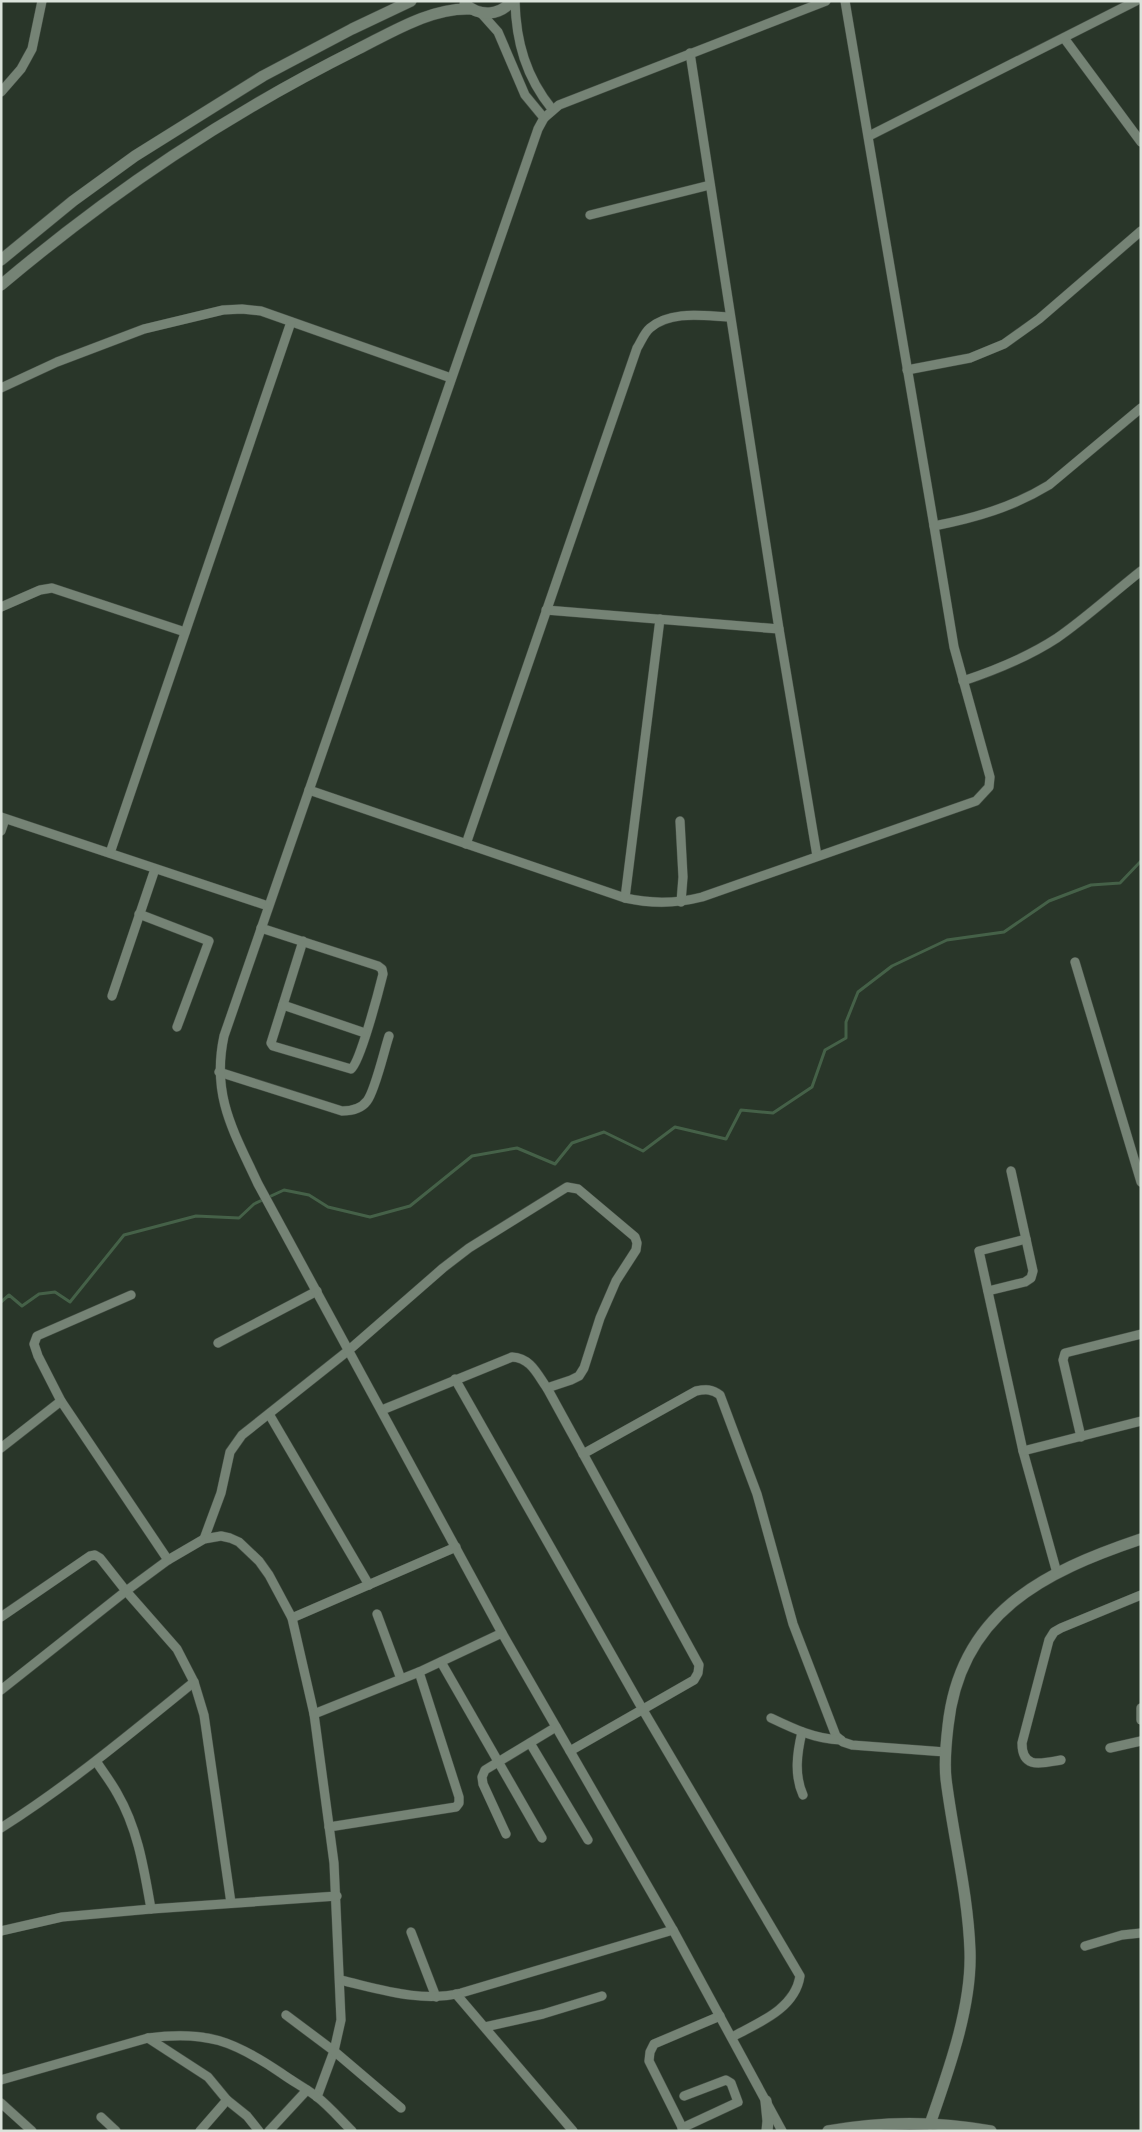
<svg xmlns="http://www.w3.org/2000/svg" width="1142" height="2132" font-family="'PT Sans',sans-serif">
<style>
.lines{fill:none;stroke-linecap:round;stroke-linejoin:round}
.stream{stroke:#456148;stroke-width:3}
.street-casing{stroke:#465046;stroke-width:10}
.secondary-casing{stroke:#465046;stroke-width:12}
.street{stroke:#758375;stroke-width:9}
.secondary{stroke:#758375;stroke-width:11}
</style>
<rect width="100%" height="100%" fill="#293629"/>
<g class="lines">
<polyline class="stream" points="1,1302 9,1295 22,1306 39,1294 55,1292 70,1302 124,1235 196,1216 239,1218 254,1204 284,1190 309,1195 328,1207 370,1217 410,1206 472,1156 517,1148 555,1164 572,1143 604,1132 643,1151 675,1127 726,1139 741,1110 773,1113 812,1087 825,1050 846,1038 846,1022 858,992 892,966 947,940 1004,932 1049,901 1091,885 1120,883 1141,861"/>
<defs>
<g id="street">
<path d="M515 1C516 42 526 77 552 109"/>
<polyline points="481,13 498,32 525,95 544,118"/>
<polyline points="1064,38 1141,142"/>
<polyline points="690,53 779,629 817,856"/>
<polyline points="1,92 21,69 32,49 42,1"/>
<polyline points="869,136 1136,1"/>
<polyline points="590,215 710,185"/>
<polyline points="907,370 970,358 1004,344 1039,319 1141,231"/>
<polyline points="1,388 57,362 144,329 223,310 242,309 261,311 451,378"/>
<path d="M934 526C975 518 1013 507 1049 485L1141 408"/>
<polyline points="1,607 40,590 52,588 185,632"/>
<polyline points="546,610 779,629"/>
<path d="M963 681C996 670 1028 657 1057 638 1086 618 1113 593 1141 571"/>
<path d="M309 790 625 898C652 904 675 904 702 897L976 801 989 787 990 777 954 647 934 526 845 1"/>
<polyline points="1,817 268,906"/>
<polyline points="680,821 683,877 681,902"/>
<polyline points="1,831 5,819"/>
<path d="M466 844 637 348C641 342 644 333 650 328 671 310 704 316 730 317"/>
<polyline points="110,853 291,322"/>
<polyline points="625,898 660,619"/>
<polyline points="139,914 209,941 177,1027"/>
<path d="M261 928 378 966 382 969 383 974C379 990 360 1063 351 1069L273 1046 271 1043 303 941"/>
<polyline points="1075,962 1141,1182"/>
<polyline points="112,996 155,869"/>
<polyline points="283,1005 365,1033"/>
<path d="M219 1072 342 1111C351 1111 361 1109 367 1101 375 1091 384 1051 389 1036"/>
<polyline points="1026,1239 979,1251 1023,1451 1057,1573"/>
<polyline points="988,1291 1025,1282 1031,1278 1033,1271 1011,1171"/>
<polyline points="131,1295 37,1336 34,1344 38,1356 61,1401 168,1560"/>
<polyline points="218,1343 317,1291"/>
<path d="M455 1379 643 1710 800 1976C795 2009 758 2023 732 2037"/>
<path d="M382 1410 512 1357C531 1358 537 1374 547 1388L699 1665 698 1673 694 1680 570 1751"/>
<polyline points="269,1414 369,1585"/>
<polyline points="1081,1437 1063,1360 1065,1353 1141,1334"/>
<polyline points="1,1448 61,1401"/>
<polyline points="1023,1451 1141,1421"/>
<path d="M583 1454 696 1391C706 1389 712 1389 720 1395L757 1494 793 1624 836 1736 843 1742 852 1745 945 1752"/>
<polyline points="204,1539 221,1493 230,1452 242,1435 349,1350 443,1268 469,1248 567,1187 578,1189 635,1237 637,1243 636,1250 616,1281 600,1318 584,1368 579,1376 571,1380 547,1388"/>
<polyline points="377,1614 401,1679"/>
<polyline points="1,1617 90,1556 95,1555 100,1558 126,1591 177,1649 194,1682 204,1715 231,1903"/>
<polyline points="292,1618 456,1547"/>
<polyline points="441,1662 542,1838"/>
<polyline points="1,1690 126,1591 168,1560 204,1539 221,1536 230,1538 239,1542 259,1561 269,1575 292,1618 314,1714 334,1863 341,2020 334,2051 317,2097"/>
<polyline points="1141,1708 1141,1720"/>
<polyline points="314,1714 419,1672 502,1633"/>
<path d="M771 1718C794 1729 815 1739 841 1740"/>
<path d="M802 1732C797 1753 794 1775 803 1795"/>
<polyline points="530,1743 588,1840"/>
<polyline points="1110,1748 1141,1741"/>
<path d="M1061 1760C1042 1763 1022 1770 1022 1743L1049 1640 1054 1632 1061 1628 1141 1595"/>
<path d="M96 1761C103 1772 111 1782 117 1793 138 1829 144 1869 151 1909"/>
<polyline points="329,1827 456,1807 459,1803 459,1797 419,1672"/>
<path d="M1 1828C69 1785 131 1733 194 1682"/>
<polyline points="506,1834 483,1784 482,1777 485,1770 556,1727"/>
<polyline points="1,1931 62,1917 151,1909 337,1896"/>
<polyline points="411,1932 436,1997"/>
<polyline points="1085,1946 1122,1935 1141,1933"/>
<path d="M340 1980C380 1989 421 2003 461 1993L673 1930"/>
<polyline points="456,1994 573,2131"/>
<polyline points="286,2015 334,2051 401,2108"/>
<polyline points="485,2027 543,2014 602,1996"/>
<polyline points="148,2038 208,2077 227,2100 247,2116 259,2131"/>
<path d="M1 2080 148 2038C206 2030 234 2041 281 2073 292 2081 305 2088 316 2096 329 2106 340 2119 352 2131"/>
<polyline points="1,2103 32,2131"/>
<polyline points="101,2117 116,2131"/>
<polyline points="682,2128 738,2102 731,2083 726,2080 684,2096"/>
<polyline points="200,2131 227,2100"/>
<polyline points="269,2131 307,2090"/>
<polyline points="684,2131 649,2061 650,2052 654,2044 720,2016"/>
<path d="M782 2131 673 1930 502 1633 258 1184C234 1132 211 1096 224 1036L538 129 544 118 559 105 826 1"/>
</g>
<g id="secondary">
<path d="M465 4C480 17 499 16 512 1"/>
<polyline points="1,260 73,201 135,156 263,76 352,29 411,1"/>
<path d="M1 285C114 190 226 115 358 49 392 32 432 7 471 9"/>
<polyline points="766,2101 768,2121 767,2131"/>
<path d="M930 2124C948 2072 972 2007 970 1951 968 1893 953 1836 946 1779 944 1761 946 1743 948 1726 960 1613 1043 1572 1141 1539"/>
<path d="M828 2131C882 2121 937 2121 991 2131"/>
</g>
</defs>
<use href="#street" class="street-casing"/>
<use href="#secondary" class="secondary-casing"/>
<use href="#street" class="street"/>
<use href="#secondary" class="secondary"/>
</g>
<rect width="1142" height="2132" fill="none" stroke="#dbe3db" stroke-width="5"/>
</svg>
